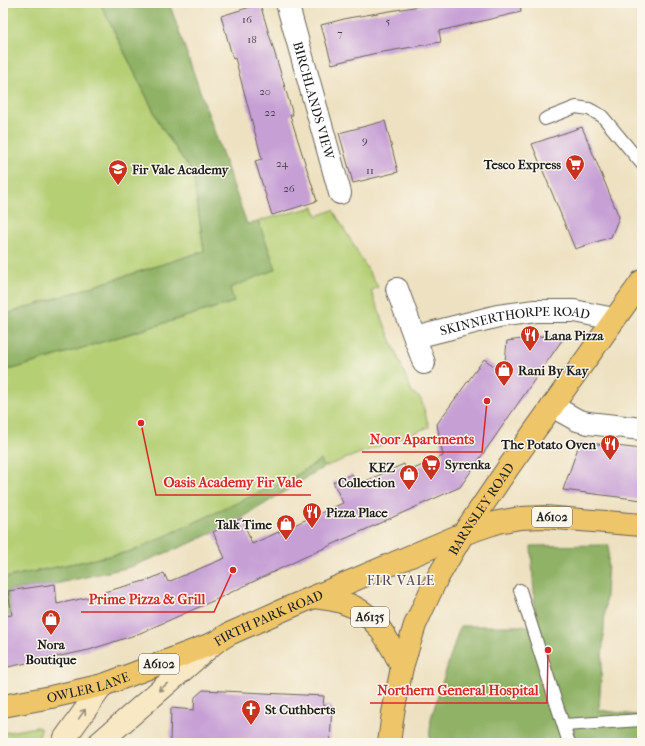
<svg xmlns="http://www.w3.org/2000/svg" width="645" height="746" font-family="'IM FELL French Canon',serif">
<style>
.green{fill:#b5cf75;stroke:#687648}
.forest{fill:#90b266;stroke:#566741}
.building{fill:#c69fd5}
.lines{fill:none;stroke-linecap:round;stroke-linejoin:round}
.lane-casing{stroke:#666156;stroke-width:14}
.street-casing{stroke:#666156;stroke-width:24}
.secondary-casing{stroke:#666156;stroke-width:24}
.primary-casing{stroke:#666156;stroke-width:24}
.lane{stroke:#fff;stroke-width:12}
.street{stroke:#fff;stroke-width:22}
.secondary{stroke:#f8e8c3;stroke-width:22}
.primary{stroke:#eec569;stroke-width:22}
.oneway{stroke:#958c78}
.labels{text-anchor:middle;stroke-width:3;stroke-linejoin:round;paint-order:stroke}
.number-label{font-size:11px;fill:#463d4a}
.shield{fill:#fbf7ec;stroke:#5f5e5a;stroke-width:1}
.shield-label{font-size:12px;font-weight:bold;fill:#1c1c1c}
.street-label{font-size:13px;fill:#1c1c1c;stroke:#fbf7ec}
.poi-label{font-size:13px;font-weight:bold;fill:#1c1c1c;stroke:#fbf7ec;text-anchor:start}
.neighbourhood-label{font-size:14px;letter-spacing:1px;fill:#584a5d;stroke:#fbf7ec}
.leader{fill:none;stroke:#d62828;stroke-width:1.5}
.callout-dot{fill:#d62828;stroke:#fbf7ec;stroke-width:1.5}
.callout-label{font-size:14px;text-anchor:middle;font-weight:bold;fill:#d62828;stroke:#fbf7ec;stroke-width:3;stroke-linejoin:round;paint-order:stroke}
</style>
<rect width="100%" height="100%" fill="#fbf7ec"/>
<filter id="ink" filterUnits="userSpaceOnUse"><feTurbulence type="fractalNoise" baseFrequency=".025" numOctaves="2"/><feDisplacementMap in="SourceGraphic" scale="8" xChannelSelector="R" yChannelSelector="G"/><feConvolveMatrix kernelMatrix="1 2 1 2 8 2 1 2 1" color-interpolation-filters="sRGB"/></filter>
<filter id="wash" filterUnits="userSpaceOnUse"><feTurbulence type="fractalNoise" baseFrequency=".012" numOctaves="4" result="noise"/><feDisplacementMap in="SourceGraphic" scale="16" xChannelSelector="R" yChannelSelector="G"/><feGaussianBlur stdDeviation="0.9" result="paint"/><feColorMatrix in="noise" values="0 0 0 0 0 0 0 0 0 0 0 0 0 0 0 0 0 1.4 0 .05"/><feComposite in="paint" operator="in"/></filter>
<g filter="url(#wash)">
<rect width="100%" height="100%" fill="#eee1c1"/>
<g class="green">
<polygon points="3,3 100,3 162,128 193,174 204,251 3,315"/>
<polygon points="314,207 317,216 333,210 378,287 371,291 412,392 421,399 429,427 324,467 320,460 297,475 133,551 3,578 3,369 13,369 234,302 229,288 276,269 258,221"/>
<polygon points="37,727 41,729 39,737 32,743 3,743 3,733"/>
</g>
<g class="forest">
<polygon points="100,3 169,3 247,224 258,221 276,269 230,288 234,302 13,369 3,369 3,315 204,251 193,174 162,128"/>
<polygon points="321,460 324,467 242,518 191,543 130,567 55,584 8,591 12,615 3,616 3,578 133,551 297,475"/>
<polygon points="609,545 599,710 642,716 642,743 429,743 431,718 460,626 536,626 531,546"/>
</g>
<g id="blocks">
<g class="building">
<polygon points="438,3 520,3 521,12 439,31 441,42 372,54 332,64 321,25 348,18"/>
<polygon points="260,4 284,84 293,115 290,115 317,201 272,215 255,161 262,159 235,58 233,59 221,16"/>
<polygon points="385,121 398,172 353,183 339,133"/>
<polygon points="582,127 619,217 611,237 575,249 532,144"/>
<polygon points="567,333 460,487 309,555 215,600 138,634 89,650 3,668 3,616 12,615 8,591 55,584 57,604 104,594 104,592 148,580 164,573 168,582 225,558 213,532 242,518 252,544 343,503 333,482 352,474 357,485 404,464 407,472 443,456 437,424 484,359 504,373 507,341"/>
<polygon points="580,442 642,449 642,500 563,490"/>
<polygon points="203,690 324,696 323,705 332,706 330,743 170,743 171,708 194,710 195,697"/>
</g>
</g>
</g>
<g filter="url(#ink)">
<use href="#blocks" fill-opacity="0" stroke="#666156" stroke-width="1"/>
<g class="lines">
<defs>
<g id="lane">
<polyline points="545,119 576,107 589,109 602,116 642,164"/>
<polyline points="520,590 569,743"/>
<polyline points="564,725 642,720"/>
</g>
<g id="street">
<path id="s1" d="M287 3 340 193"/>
<polyline points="397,289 424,363"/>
<path id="s2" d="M415 337 498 316 535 311H574L614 319"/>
<polyline points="552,406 577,420 588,423 642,429"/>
</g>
<g id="secondary">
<polyline points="63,743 65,738 103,685"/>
<polyline points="99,743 212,645"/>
</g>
<g id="primary">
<path d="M314 597C324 599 335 599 344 603 376 613 388 640 402 667"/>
<path id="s3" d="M3 706 51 697 103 685 130 675 214 643 229 634 283 610 463 534 498 522 520 518 544 517 642 525"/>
<path id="s4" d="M389 743 393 713 402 667 415 625 435 582 463 534 510 465 642 281"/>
</g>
</defs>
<use href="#lane" class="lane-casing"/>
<use href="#street" class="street-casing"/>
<use href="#secondary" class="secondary-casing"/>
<use href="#primary" class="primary-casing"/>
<use href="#lane" class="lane"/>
<use href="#street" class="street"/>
<use href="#secondary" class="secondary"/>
<use href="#primary" class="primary"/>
</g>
<defs><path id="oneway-shaft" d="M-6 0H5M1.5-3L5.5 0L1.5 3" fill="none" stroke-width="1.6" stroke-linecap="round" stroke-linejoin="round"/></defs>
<g class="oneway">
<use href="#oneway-shaft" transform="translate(163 687) rotate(139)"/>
<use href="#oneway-shaft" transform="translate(82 714) rotate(-55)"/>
</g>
</g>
<defs>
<symbol id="supermarket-pin" viewBox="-11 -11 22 30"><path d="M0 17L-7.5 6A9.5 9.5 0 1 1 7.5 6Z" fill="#c8321e" stroke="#fbf7ec"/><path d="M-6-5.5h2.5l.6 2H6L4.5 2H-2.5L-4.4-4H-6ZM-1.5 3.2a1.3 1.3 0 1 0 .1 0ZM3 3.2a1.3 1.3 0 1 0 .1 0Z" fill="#fff"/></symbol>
<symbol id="school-pin" viewBox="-11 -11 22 30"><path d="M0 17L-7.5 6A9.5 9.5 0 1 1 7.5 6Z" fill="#c8321e" stroke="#fbf7ec"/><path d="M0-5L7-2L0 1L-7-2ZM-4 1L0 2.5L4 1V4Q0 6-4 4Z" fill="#fff"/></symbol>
<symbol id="restaurant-pin" viewBox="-11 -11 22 30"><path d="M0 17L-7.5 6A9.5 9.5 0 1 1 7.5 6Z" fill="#c8321e" stroke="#fbf7ec"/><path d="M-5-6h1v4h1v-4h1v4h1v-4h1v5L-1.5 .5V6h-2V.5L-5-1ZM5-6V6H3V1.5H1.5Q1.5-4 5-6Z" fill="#fff"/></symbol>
<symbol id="shop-pin" viewBox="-11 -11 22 30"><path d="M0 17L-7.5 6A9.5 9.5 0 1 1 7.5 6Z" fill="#c8321e" stroke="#fbf7ec"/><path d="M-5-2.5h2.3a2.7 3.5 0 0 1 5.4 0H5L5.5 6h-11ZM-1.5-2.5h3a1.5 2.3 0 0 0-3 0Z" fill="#fff"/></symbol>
<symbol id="church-pin" viewBox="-11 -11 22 30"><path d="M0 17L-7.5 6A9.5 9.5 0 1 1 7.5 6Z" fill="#c8321e" stroke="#fbf7ec"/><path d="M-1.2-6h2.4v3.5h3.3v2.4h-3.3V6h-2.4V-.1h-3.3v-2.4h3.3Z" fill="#fff"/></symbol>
</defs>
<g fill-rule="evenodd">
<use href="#supermarket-pin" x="564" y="153" width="22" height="30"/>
<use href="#school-pin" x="107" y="158" width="22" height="30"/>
<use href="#restaurant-pin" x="519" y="324" width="22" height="30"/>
<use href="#shop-pin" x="493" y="359" width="22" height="30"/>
<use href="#restaurant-pin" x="599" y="433" width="22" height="30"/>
<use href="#supermarket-pin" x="420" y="453" width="22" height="30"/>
<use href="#shop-pin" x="398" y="463" width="22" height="30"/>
<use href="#restaurant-pin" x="301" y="501" width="22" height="30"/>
<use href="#shop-pin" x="275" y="513" width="22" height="30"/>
<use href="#shop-pin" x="40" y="608" width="22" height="30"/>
<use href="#church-pin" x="240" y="698" width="22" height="30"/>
</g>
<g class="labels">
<g class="number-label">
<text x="247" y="23">16</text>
<text x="388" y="25">5</text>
<text x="340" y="37">7</text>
<text x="252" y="43">18</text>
<text x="265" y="95">20</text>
<text x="270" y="116">22</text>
<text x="365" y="144">9</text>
<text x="282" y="167">24</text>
<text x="370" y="174">11</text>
<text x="289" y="192">26</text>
</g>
<g class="shield">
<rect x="532" y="507" width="40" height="20" rx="3"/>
<rect x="351" y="607" width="38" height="20" rx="3"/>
<rect x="139" y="654" width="40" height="20" rx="3"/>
</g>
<g class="shield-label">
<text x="552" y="521">A6102</text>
<text x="370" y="621">A6135</text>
<text x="159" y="668">A6102</text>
</g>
<g class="street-label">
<text dy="5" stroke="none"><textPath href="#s1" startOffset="101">BIRCHLANDS VIEW</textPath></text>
<text dy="5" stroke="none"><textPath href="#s2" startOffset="102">SKINNERTHORPE ROAD</textPath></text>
<text dy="5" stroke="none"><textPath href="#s4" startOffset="255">BARNSLEY ROAD</textPath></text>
<text dy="5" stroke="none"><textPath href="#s3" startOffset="281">FIRTH PARK ROAD</textPath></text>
<text dy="5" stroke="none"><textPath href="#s3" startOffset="87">OWLER LANE</textPath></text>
</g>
<g class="poi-label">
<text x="561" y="169" text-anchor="end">Tesco Express</text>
<text x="132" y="174">Fir Vale Academy</text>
<text x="544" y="340">Lana Pizza</text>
<text x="518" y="375">Rani By Kay</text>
<text x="596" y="449" text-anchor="end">The Potato Oven</text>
<text x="445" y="469">Syrenka</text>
<text x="395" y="472" text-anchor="end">KEZ<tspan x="395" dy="15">Collection</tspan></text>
<text x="326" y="517">Pizza Place</text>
<text x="272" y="529" text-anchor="end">Talk Time</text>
<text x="51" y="649" text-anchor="middle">Nora<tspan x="51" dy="15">Boutique</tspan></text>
<text x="265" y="714">St Cuthberts</text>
</g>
<g class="neighbourhood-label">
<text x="401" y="585">FIR VALE</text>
</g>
</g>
<path class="leader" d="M487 401L482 452H362M141 423L156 495H311M233 570L214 612H81M548 650L547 703H370"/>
<g class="callout-dot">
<circle cx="487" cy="401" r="4"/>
<circle cx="141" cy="423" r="4"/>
<circle cx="233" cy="570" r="4"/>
<circle cx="548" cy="650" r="4"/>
</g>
<g class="callout-label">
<text x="422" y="444">Noor Apartments</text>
<text x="233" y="487">Oasis Academy Fir Vale</text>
<text x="147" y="604">Prime Pizza &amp; Grill</text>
<text x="458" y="695">Northern General Hospital</text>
</g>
<rect width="645" height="746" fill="none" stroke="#fbf7ec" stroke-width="16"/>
</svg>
